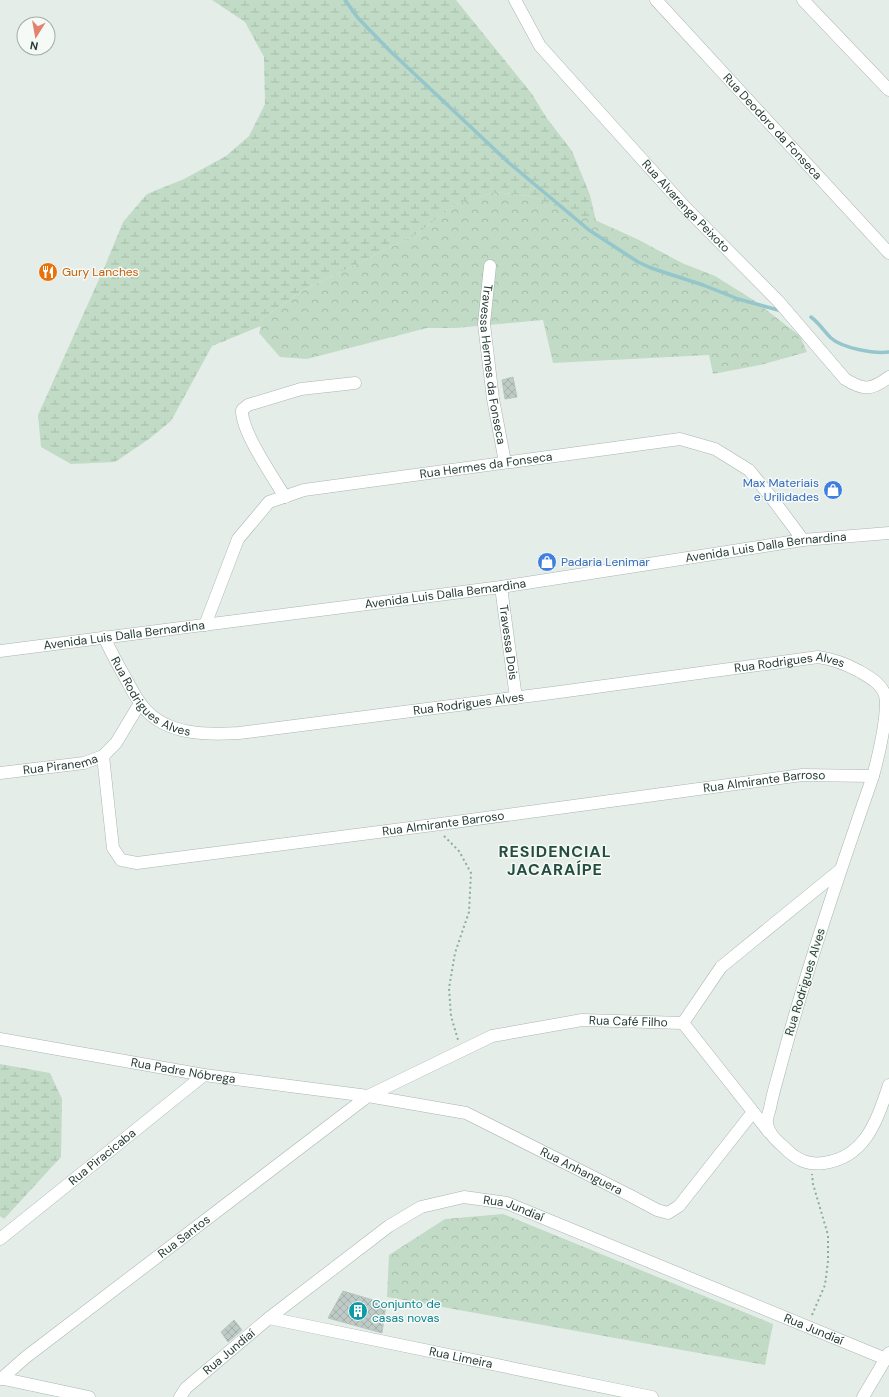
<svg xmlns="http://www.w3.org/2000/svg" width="889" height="1397" font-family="'DM Sans',sans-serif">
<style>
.forest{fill:url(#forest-crowns)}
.wetland{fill:url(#wetland-marsh)}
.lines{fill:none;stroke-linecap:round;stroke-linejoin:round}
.stream{stroke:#94c6cb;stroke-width:3.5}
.building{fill:url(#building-cross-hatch);stroke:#b8c6bf}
.minor-casing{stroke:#a8b5b0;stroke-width:13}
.path{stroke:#89ada0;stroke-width:2;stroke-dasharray:2 3;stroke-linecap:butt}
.minor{stroke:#fff;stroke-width:12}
.labels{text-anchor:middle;stroke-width:3;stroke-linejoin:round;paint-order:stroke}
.street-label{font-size:12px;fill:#263d36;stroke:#f6faf7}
.food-label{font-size:12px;fill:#c56008;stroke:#f6faf7;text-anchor:start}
.shop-label{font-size:12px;fill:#366cbe;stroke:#f6faf7;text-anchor:end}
.culture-label{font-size:12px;fill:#0d838f;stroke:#f6faf7;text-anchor:start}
.district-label{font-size:16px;font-weight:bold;letter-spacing:1px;fill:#244d41;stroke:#f6faf7}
</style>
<defs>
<pattern id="forest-crowns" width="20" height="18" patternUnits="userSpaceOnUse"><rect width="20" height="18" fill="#c1dbc6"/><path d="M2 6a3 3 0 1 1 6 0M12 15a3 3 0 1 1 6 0" fill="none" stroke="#a6bdab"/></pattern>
<pattern id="wetland-marsh" width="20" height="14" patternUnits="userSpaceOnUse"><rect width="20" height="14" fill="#c1dbc6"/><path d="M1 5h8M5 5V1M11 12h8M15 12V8" fill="none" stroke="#a6bdab"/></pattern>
<pattern id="building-cross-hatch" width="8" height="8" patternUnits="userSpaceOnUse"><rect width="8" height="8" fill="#becac5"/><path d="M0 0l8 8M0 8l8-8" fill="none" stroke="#a3aeaa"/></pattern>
</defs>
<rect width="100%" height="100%" fill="#e5ede9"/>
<g class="forest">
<polygon points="495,192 528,196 584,215 639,240 682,263 715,276 755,301 800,336 807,352 760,365 713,374 709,355 553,363 543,320 456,328 427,328 307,359 280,357 259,333 263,318 302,291 417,234 456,204"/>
<polygon points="503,1214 773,1324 765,1365 387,1297 389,1255 445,1219"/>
</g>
<g class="wetland">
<polygon points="212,0 456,0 532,94 546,117 572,151 590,195 596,221 528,196 495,192 456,204 417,234 302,291 263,318 261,326 212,346 171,421 149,439 115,462 71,464 41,447 38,415 105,266 123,222 147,194 184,179 226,156 249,136 265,104 264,57 245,22"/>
<polygon points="0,1064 50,1073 62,1099 61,1157 4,1219 0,1216"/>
</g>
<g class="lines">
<g class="stream">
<polyline points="345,0 358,18 388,49 475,131 508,162 589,230 638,262 651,268 703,285 738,299 778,310"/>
<path d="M811 317C819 323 824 331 831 338 842 348 874 354 889 352"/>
</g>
</g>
<g class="building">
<polygon points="513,377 517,397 505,399 502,380"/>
<polygon points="343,1291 386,1304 382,1333 328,1318"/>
<polygon points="234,1320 242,1330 228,1342 221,1332"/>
</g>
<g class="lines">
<defs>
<g id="minor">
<path id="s1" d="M515 0 540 46 684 206 779 302 845 379C864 391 872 390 889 377"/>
<path id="s2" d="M656 0 889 253"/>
<polyline points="803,0 889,90"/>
<path id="s3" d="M490 266 484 324 493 399 505 462"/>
<path d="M285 497C273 477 241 431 242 410L248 405 301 389 355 383"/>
<path id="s4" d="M501 587 516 698"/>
<path id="s5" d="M205 625 238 539 269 502 304 490 680 439 715 449 749 470 771 497 803 540"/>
<path id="s6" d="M104 637C111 652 118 665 126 679 131 688 136 699 144 708 167 735 206 735 239 733L552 693 818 657C833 659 846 664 859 671 869 677 881 683 885 695 889 712 878 758 873 776 840 871 808 965 782 1061 778 1077 773 1092 770 1108 769 1113 766 1118 767 1123 768 1135 780 1143 788 1151 799 1161 809 1165 824 1163 866 1157 877 1120 889 1085"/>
<path id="s7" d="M0 651 501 587 803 540 889 533"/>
<path id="s8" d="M103 756 113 848 121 860 137 863 433 825 802 775 873 776"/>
<path id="s9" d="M0 773 84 763 103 756 116 743 140 703"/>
<polyline points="683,1023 721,967 840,870"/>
<polyline points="683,1023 769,1132"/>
<path id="s10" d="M0 1039 204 1075 368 1096 466 1113 631 1196 657 1210 668 1213 679 1206 753 1112"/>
<path id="s11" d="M0 1239 204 1075"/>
<path id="s12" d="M269 1318 652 1397"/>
<polyline points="0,1378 89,1397"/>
<path id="s13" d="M1 1379 26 1357 368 1096 492 1036 582 1020 683 1023"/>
<path id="s14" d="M180 1397 186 1388 269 1318 389 1226 421 1207 464 1197 507 1203 886 1359"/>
<polyline points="863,1397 889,1353"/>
</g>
</defs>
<use href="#minor" class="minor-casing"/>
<g class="path">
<polyline points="444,836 459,851 471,873 469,912 455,953 449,988 451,1016 458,1040"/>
<polyline points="812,1315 825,1285 828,1261 828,1235 813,1184 812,1174"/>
</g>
<use href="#minor" class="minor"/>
</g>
<defs>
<symbol id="restaurant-disc" viewBox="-11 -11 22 22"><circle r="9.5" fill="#e8710a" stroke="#f6faf7"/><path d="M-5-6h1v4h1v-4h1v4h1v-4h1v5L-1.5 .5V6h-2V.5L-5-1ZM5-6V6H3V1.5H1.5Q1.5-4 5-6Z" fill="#fff"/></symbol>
<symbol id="shop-disc" viewBox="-11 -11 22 22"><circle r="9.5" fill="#3f7fe0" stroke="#f6faf7"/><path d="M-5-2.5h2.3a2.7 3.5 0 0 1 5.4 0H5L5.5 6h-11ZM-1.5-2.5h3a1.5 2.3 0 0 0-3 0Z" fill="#fff"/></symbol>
<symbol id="building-disc" viewBox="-11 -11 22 22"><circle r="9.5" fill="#0f9aa8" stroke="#f6faf7"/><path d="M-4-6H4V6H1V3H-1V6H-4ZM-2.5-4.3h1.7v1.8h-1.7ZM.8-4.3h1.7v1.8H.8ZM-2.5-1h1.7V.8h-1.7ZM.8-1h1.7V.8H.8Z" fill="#fff"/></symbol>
</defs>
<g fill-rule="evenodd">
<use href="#restaurant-disc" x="37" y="261" width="22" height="22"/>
<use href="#shop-disc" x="822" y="479" width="22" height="22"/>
<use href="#shop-disc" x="536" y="551" width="22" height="22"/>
<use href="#building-disc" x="347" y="1300" width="22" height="22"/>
</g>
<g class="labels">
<g class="street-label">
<text dy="4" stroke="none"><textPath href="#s2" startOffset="172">Rua Deodoro da Fonseca</textPath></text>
<text dy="4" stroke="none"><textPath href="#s1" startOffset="269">Rua Alvarenga Peixoto</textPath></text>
<text dy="4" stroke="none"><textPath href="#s3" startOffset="99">Travessa Hermes da Fonseca</textPath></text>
<text dy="4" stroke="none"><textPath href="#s5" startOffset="361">Rua Hermes da Fonseca</textPath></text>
<text dy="4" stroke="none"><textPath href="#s7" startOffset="773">Avenida Luis Dalla Bernardina</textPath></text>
<text dy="4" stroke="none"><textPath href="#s7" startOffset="449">Avenida Luis Dalla Bernardina</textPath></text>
<text dy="4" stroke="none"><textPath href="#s7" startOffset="125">Avenida Luis Dalla Bernardina</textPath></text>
<text dy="4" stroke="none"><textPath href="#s4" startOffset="56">Travessa Dois</textPath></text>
<text dy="4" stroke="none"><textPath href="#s6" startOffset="739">Rua Rodrigues Alves</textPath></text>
<text dy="4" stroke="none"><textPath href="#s6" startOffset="79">Rua Rodrigues Alves</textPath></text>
<text dy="4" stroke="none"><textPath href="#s6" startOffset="415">Rua Rodrigues Alves</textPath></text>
<text dy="4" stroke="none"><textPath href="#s9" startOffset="61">Rua Piranema</textPath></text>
<text dy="4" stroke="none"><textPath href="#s8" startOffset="756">Rua Almirante Barroso</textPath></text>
<text dy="4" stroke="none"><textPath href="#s8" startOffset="432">Rua Almirante Barroso</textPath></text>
<text transform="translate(805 982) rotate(-73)" y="4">Rua Rodrigues Alves</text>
<text dy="4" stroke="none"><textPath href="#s13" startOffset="739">Rua Café Filho</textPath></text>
<text dy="4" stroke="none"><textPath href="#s10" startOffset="186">Rua Padre Nóbrega</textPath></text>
<text dy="4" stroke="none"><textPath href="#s11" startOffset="131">Rua Piracicaba</textPath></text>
<text dy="4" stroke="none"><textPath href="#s10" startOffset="601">Rua Anhanguera</textPath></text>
<text dy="4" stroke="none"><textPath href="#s14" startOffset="403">Rua Jundiaí</textPath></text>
<text dy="4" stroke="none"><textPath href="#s13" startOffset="232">Rua Santos</textPath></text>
<text dy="4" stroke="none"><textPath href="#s14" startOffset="727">Rua Jundiaí</textPath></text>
<text dy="4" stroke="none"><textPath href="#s14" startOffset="67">Rua Jundiaí</textPath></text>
<text dy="4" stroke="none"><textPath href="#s12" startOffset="196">Rua Limeira</textPath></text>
</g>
<g class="food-label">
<text x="62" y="276">Gury Lanches</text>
</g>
<g class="shop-label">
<text x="819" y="487">Max Materiais<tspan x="819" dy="14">e Urilidades</tspan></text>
<text x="561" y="566" text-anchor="start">Padaria Lenimar</text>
</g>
<g class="culture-label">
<text x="372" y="1308">Conjunto de<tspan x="372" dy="14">casas novas</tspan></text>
</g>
<g class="district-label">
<text x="555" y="857">RESIDENCIAL<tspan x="555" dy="18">JACARAÍPE</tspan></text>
</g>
</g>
<g transform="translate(36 36) rotate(191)"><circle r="19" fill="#f6faf7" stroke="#a3aeaa"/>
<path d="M0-3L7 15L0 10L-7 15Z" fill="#e3836d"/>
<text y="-6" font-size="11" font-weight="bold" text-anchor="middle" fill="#263d36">N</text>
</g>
</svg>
